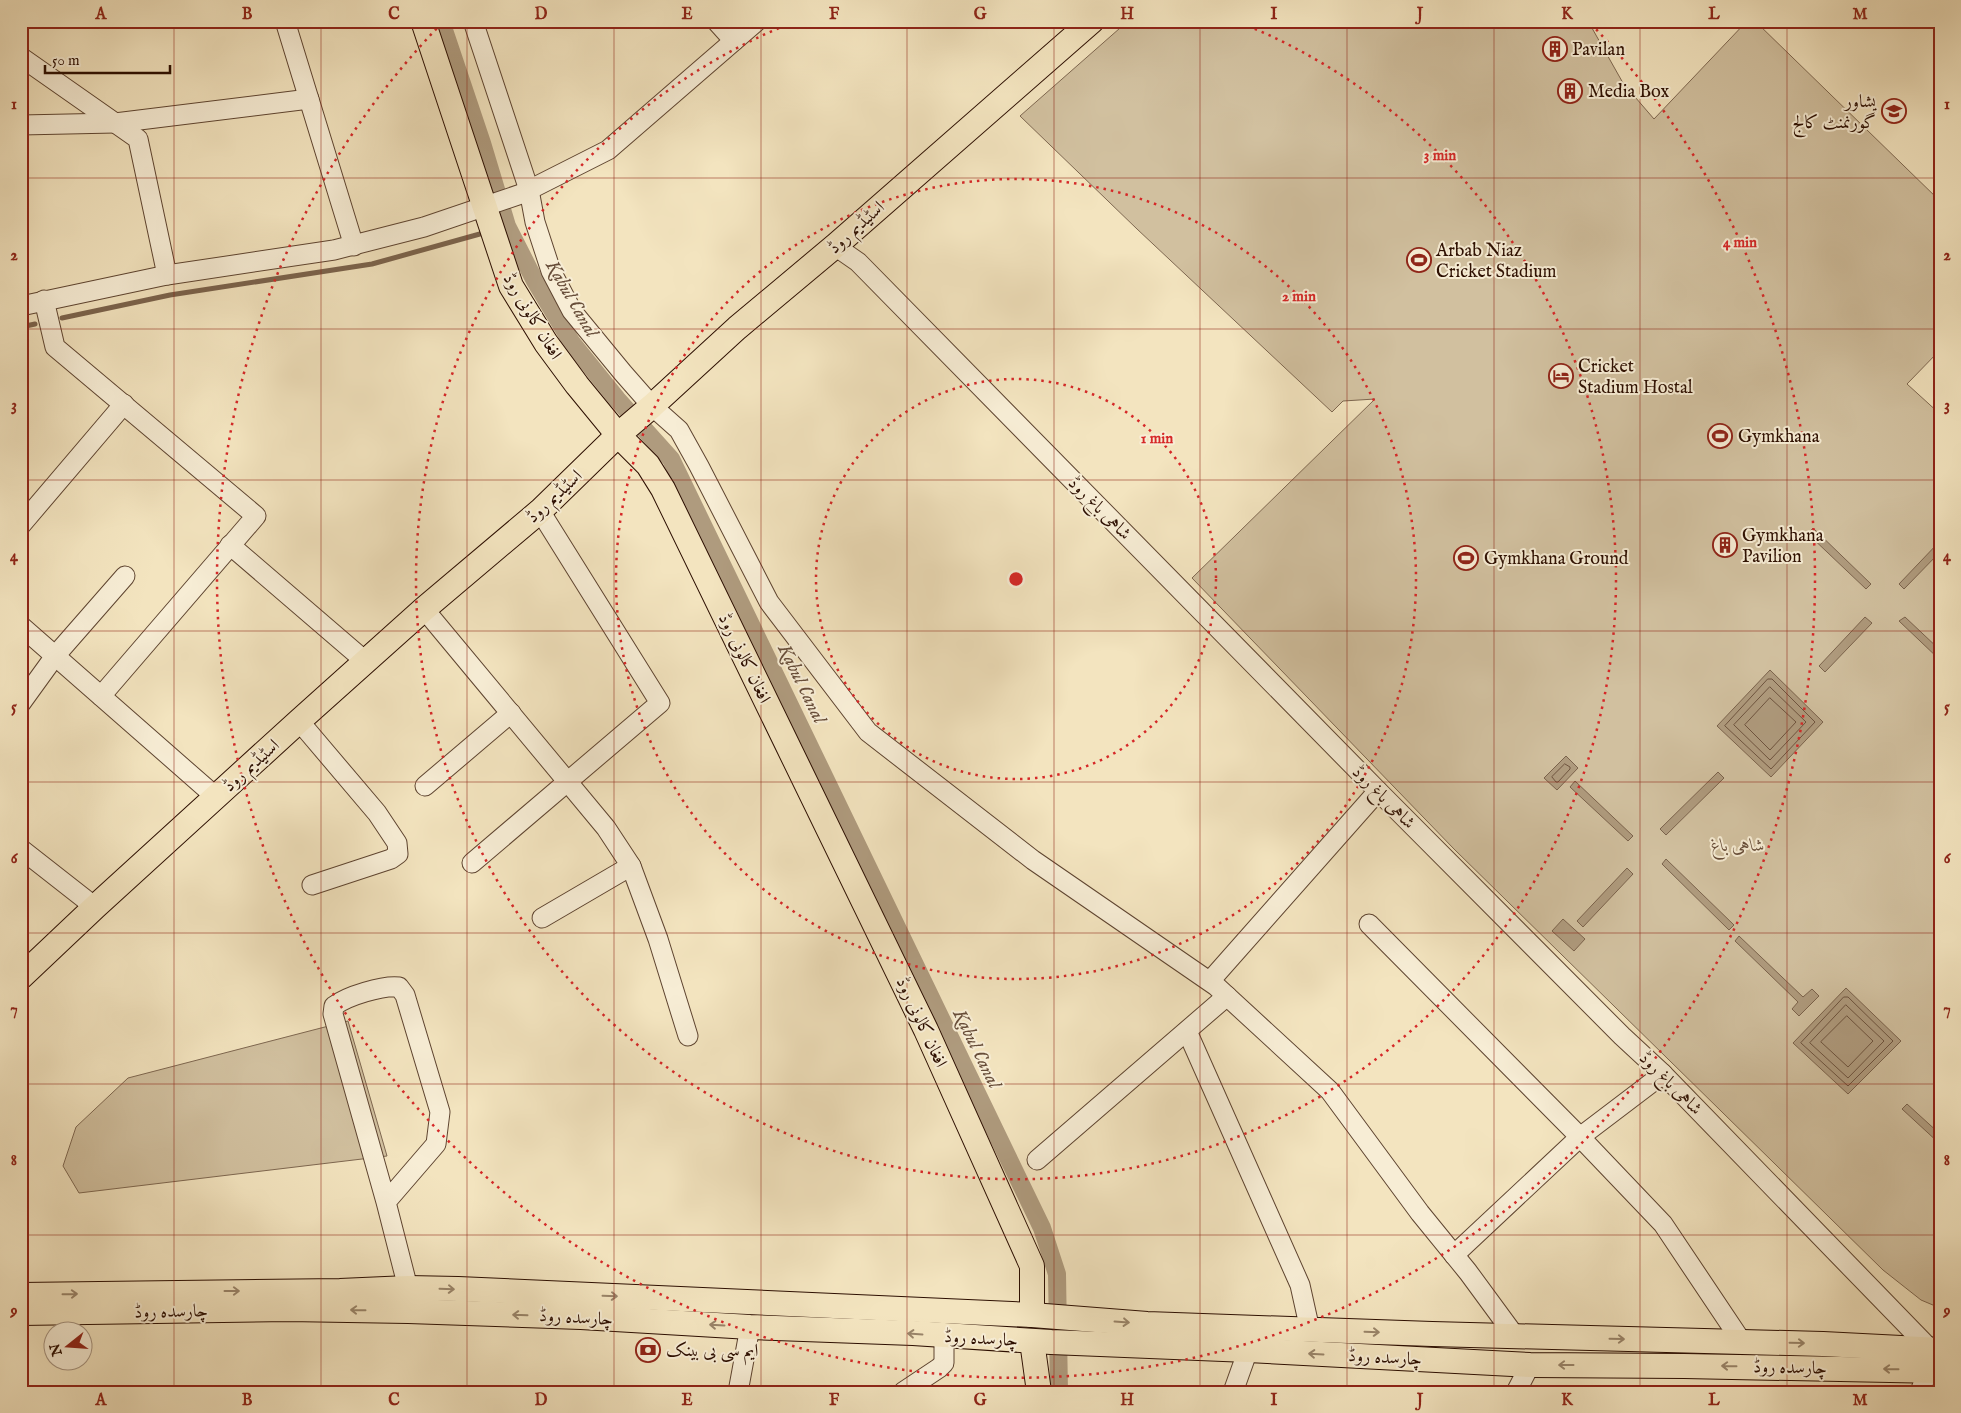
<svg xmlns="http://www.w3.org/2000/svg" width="1961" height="1413" font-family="'IM FELL English',Amiri,serif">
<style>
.green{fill:#d1c09f;stroke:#7e6750}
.water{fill:#af9b7e;stroke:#7b634c}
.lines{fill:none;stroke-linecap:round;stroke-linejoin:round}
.shore{stroke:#6e543f;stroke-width:1}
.stream{stroke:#7b634c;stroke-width:5}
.canal{stroke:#af9b7e;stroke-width:18}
.minor-casing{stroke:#5e4430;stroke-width:21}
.major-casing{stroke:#2c0e00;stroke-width:26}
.minor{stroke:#f7edd5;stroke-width:19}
.major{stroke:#f3e4bf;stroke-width:24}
.oneway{stroke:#998469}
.grid{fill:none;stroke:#8f2418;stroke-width:1;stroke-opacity:0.55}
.ring{fill:none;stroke:#d62828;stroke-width:2.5;stroke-dasharray:2.5 5}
.labels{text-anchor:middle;stroke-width:4;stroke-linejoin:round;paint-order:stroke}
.poi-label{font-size:18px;fill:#2c0e00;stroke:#f7edd5;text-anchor:start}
.street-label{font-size:18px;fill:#2c0e00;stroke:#f7edd5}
.park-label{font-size:18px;font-style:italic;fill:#664c38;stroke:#f7edd5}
.water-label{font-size:19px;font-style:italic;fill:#674d39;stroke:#f7edd5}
.centre{fill:#d62828;stroke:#f7edd5;stroke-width:2.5}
.ring-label{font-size:15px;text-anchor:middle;font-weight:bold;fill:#d62828;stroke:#f7edd5;stroke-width:4;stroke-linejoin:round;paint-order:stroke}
.neatline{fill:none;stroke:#8f2418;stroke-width:2}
.grid-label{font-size:16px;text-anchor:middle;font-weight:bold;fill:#8f2418}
</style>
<rect width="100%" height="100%" fill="#f3e4bf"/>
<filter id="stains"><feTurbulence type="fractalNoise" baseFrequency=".004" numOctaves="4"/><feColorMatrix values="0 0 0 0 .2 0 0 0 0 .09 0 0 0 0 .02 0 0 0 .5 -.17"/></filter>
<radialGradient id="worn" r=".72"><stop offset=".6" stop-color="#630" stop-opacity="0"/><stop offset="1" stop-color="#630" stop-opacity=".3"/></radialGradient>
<g class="green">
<polygon points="1128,21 1588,21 1623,83 1654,119 1747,21 1755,21 1940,201 1940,350 1907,384 1940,414 1940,1308 1921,1300 1883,1270 1454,849 1192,578 1375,399 1343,401 1332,412 1137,229 1020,116"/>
<polygon points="348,1021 387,1156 79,1193 63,1166 76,1127 128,1078"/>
</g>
<g class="water">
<polygon points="1813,528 1871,584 1866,589 1808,534"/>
<polygon points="1940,541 1940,552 1904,589 1899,584"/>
<polygon points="1865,617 1872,623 1825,672 1819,666"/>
<polygon points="1905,617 1940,650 1940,660 1899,621"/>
<polygon points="1770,670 1823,722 1771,777 1717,726"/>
<polygon points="1566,756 1578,768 1557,790 1544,778"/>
<polygon points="1718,772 1724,778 1666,835 1660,829"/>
<polygon points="1575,781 1633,836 1628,841 1570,787"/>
<polygon points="1666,859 1734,925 1729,930 1662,864"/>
<polygon points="1627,868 1633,874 1583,927 1577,921"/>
<polygon points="1563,919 1585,939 1574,951 1552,931"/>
<polygon points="1739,936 1803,997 1812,989 1819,996 1799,1016 1792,1009 1798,1002 1735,941"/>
<polygon points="1846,988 1901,1041 1848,1094 1793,1043"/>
<polygon points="1907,1104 1940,1134 1940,1144 1902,1109"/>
</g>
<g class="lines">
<g class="shore">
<polygon points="1768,679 1772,679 1815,722 1771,769 1725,726"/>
<polygon points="1770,687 1806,722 1770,760 1734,725"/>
<polygon points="1770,698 1796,722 1770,750 1745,725"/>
<polygon points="1565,764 1570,767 1570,769 1558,782 1556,782 1552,777"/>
<polygon points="1844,997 1848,997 1893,1041 1848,1086 1801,1043"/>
<polygon points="1846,1005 1884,1041 1848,1078 1810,1043"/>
<polygon points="1847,1016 1873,1041 1848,1067 1821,1042"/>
</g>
<g class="stream">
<polyline points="498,229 507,226"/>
<polyline points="62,318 170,295 372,264 487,232"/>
<polyline points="21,327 35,324"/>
</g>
<polyline class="canal" points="441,21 482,143 507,226 535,281 572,343 617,399 671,459 1042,1228 1057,1274 1059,1392"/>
<defs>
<g id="minor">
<polyline points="285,21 354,246"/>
<polyline points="473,21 529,190 535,222 551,271 572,311 623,373 652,406 679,430 699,466 769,602 868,732 1033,860 1216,986 1330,1091 1420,1213 1468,1272 1515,1336"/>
<polyline points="716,21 734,41"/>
<polyline points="21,57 138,139 167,275"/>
<polyline points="21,125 115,123 309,99"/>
<polyline points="835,246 858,262 1383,796 1622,1036 1663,1074 1931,1350"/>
<polyline points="44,300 55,347 256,516 101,696"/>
<polyline points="21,306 167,275 334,250 424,227 521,194 608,150 757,21"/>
<polyline points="21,525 124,404"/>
<polyline points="230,545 365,661"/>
<polyline points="424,609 606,828 631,866 658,939 688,1036"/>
<polyline points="21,626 216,797"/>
<polyline points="21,703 55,656 125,576"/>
<polyline points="299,721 377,813 397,843 398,854 391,859 312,885"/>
<polyline points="425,786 511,713"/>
<polyline points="21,849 95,907"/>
<polyline points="472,863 660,703 540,511"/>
<polyline points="542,918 631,866"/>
<polyline points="1369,924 1580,1137 1663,1224 1742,1342"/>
<polyline points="1210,981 1378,791"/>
<polyline points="1187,1031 1300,1285 1310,1330"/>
<polyline points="1037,1160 1227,996"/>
<path d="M386 1202 436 1144 440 1112 405 995 399 987C383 985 347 996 334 1006L333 1014 386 1202 408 1288"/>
<polyline points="1454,1255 1580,1137 1663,1074"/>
<polyline points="738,1392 750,1327"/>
<polyline points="903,1392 939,1368 944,1363 944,1337"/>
<polyline points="1233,1392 1248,1350"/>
<polyline points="1516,1392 1530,1365"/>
<polyline points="1920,1392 1928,1370"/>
</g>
<g id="major">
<polyline points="423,21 511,286 546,343 577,385 618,435 648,465 663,489 926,1030 1032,1266 1032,1315"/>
<polyline points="21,977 95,907 299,721 424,609 540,511 618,435 652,406 737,328 835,246 1092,21"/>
<polyline points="21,1295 340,1291 408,1288 458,1289 1032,1315 1147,1324 1432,1334 1823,1344 1940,1350"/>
<polyline points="21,1313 288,1309 408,1311 581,1317 750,1327 913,1333 1051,1342 1248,1350 1530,1365 1684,1366 1940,1371"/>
<polyline points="1032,1341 1039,1392"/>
</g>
</defs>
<use href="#minor" class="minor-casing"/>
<use href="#major" class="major-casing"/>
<use href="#minor" class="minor"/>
<use href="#major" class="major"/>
</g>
<defs><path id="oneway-shaft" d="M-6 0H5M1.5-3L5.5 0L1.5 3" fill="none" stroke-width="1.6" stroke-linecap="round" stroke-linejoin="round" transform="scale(1.25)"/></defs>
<g class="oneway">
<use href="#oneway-shaft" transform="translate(447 1289) rotate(2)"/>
<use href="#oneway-shaft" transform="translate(232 1291)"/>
<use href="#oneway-shaft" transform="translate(70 1294) rotate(-1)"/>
<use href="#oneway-shaft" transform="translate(610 1296) rotate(2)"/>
<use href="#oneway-shaft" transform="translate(358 1310) rotate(-179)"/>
<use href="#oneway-shaft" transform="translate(520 1315) rotate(-178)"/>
<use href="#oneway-shaft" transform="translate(1122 1322) rotate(4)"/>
<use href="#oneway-shaft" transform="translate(717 1325) rotate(-177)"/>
<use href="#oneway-shaft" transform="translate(1372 1332) rotate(2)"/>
<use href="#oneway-shaft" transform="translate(915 1334) rotate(-176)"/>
<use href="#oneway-shaft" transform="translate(1617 1339) rotate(1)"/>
<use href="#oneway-shaft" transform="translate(1797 1343) rotate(1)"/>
<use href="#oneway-shaft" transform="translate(1316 1354) rotate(-177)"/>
<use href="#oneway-shaft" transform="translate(1566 1365) rotate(-180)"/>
<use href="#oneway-shaft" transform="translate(1729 1366) rotate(-179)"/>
<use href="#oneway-shaft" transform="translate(1891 1369) rotate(-179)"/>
</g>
<path class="grid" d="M174 21V1392M321 21V1392M467 21V1392M614 21V1392M761 21V1392M907 21V1392M1054 21V1392M1200 21V1392M1347 21V1392M1494 21V1392M1640 21V1392M1787 21V1392M21 178H1940M21 329H1940M21 480H1940M21 631H1940M21 782H1940M21 933H1940M21 1084H1940M21 1235H1940"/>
<g class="ring">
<circle cx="1016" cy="579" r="200"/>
<circle cx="1016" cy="579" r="400"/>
<path d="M1241 23A600 600 0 1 1 791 23"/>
<path d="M1591 24A799 799 0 1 1 441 24"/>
</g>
<defs>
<symbol id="building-ring" viewBox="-11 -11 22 22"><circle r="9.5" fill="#f7edd5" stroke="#8f2418" stroke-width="1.5"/><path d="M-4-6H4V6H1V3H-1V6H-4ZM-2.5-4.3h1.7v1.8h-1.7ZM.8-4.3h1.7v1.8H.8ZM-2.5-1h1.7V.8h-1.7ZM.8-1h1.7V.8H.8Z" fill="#8f2418"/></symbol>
<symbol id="university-ring" viewBox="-11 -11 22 22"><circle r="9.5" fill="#f7edd5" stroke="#8f2418" stroke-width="1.5"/><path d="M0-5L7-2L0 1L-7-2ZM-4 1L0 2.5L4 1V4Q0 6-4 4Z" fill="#8f2418"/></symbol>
<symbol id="stadium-ring" viewBox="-11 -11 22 22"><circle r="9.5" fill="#f7edd5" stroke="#8f2418" stroke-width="1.5"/><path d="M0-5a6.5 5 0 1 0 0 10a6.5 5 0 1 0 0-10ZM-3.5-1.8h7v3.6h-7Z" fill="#8f2418"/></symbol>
<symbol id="hotel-ring" viewBox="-11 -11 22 22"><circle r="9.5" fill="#f7edd5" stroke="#8f2418" stroke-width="1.5"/><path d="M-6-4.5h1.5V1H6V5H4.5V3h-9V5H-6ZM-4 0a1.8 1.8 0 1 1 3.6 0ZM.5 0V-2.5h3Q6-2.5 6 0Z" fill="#8f2418"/></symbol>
<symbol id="bank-ring" viewBox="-11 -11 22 22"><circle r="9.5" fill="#f7edd5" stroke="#8f2418" stroke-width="1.5"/><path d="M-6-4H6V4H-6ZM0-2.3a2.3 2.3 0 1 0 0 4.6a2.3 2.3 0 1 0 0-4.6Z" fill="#8f2418"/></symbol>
</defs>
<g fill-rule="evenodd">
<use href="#building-ring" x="1541" y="35" width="28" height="28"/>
<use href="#building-ring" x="1556" y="77" width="28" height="28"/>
<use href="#university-ring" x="1880" y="97" width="28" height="28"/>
<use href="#stadium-ring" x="1405" y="246" width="28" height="28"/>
<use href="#hotel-ring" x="1547" y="362" width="28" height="28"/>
<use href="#stadium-ring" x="1706" y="422" width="28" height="28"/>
<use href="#building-ring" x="1711" y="531" width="28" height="28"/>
<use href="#stadium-ring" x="1452" y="544" width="28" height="28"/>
<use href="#bank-ring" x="634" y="1336" width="28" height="28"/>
</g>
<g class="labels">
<g class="poi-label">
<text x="1572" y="55">Pavilan</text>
<text x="1588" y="97">Media Box</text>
<text x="1876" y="107" text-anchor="end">پشاور<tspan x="1876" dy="21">گورنمنٹ کالج</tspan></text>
<text x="1436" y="256">Arbab Niaz<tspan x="1436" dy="21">Cricket Stadium</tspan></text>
<text x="1578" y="372">Cricket<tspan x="1578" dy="21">Stadium Hostal</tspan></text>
<text x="1738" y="442">Gymkhana</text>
<text x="1742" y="541">Gymkhana<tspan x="1742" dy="21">Pavilion</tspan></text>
<text x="1484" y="564">Gymkhana Ground</text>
<text x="666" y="1356">ایم سی بی بینک</text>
</g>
<g class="street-label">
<text transform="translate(856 227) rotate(-42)" y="6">اسٹیڈیم روڈ</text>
<text transform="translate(533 316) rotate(59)" y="6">افغان کالونی روڈ</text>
<text transform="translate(554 496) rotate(-43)" y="6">اسٹیڈیم روڈ</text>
<text transform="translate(1100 508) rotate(45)" y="6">شاہی باغ روڈ</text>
<text transform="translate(745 658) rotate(64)" y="6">افغان کالونی روڈ</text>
<text transform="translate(251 765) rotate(-42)" y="6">اسٹیڈیم روڈ</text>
<text transform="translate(1384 797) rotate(45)" y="6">شاہی باغ روڈ</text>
<text transform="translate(922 1022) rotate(65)" y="6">افغان کالونی روڈ</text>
<text transform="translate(1671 1083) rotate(45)" y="6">شاہی باغ روڈ</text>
<text transform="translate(171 1311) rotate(-1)" y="6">چارسدہ روڈ</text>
<text transform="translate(576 1317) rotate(3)" y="6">چارسدہ روڈ</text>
<text transform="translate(981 1338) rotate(3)" y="6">چارسدہ روڈ</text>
<text transform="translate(1385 1357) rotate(3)" y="6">چارسدہ روڈ</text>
<text transform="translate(1790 1367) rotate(1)" y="6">چارسدہ روڈ</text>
</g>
<g class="park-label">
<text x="1738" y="851">شاہی باغ</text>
</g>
<g class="water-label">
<text transform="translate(573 298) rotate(60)" y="7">Kabul Canal</text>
<text transform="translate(803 683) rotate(64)" y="7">Kabul Canal</text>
<text transform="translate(978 1048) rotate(64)" y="7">Kabul Canal</text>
</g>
</g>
<circle cx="1016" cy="579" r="8" class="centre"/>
<g class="ring-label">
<text x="1440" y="160">3 min</text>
<text x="1740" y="247">4 min</text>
<text x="1299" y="301">2 min</text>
<text x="1157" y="443">1 min</text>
</g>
<rect width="1961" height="1413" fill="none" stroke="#f3e4bf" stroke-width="55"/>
<g transform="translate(68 1346) rotate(253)"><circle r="24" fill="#f7edd5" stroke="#a69480"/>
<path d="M0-4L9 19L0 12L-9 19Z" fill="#8f2418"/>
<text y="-8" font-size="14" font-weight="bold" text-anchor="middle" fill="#2c0e00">N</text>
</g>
<path d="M45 65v8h125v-8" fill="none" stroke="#2c0e00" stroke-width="2.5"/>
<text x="52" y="65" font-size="15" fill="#2c0e00" stroke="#f7edd5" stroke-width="4" paint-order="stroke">50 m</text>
<rect x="28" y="28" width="1906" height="1358" class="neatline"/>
<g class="grid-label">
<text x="101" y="19">A</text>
<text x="247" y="19">B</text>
<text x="394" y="19">C</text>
<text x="541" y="19">D</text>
<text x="687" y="19">E</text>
<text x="834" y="19">F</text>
<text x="980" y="19">G</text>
<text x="1127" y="19">H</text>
<text x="1274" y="19">I</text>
<text x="1420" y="19">J</text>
<text x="1567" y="19">K</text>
<text x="1714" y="19">L</text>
<text x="1860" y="19">M</text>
<text x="14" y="109">1</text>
<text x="1947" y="109">1</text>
<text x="14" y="260">2</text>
<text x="1947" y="260">2</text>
<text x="14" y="410">3</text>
<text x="1947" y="410">3</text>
<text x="14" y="561">4</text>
<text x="1947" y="561">4</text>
<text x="14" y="712">5</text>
<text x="1947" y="712">5</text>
<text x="14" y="863">6</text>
<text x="1947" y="863">6</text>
<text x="14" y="1014">7</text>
<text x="1947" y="1014">7</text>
<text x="14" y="1165">8</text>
<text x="1947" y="1165">8</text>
<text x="14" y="1316">9</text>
<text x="1947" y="1316">9</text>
<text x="101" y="1405">A</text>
<text x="247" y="1405">B</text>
<text x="394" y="1405">C</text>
<text x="541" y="1405">D</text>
<text x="687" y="1405">E</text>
<text x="834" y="1405">F</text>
<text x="980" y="1405">G</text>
<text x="1127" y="1405">H</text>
<text x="1274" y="1405">I</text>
<text x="1420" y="1405">J</text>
<text x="1567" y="1405">K</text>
<text x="1714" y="1405">L</text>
<text x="1860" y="1405">M</text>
</g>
<rect width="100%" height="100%" filter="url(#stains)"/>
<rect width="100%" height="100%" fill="url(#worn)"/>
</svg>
